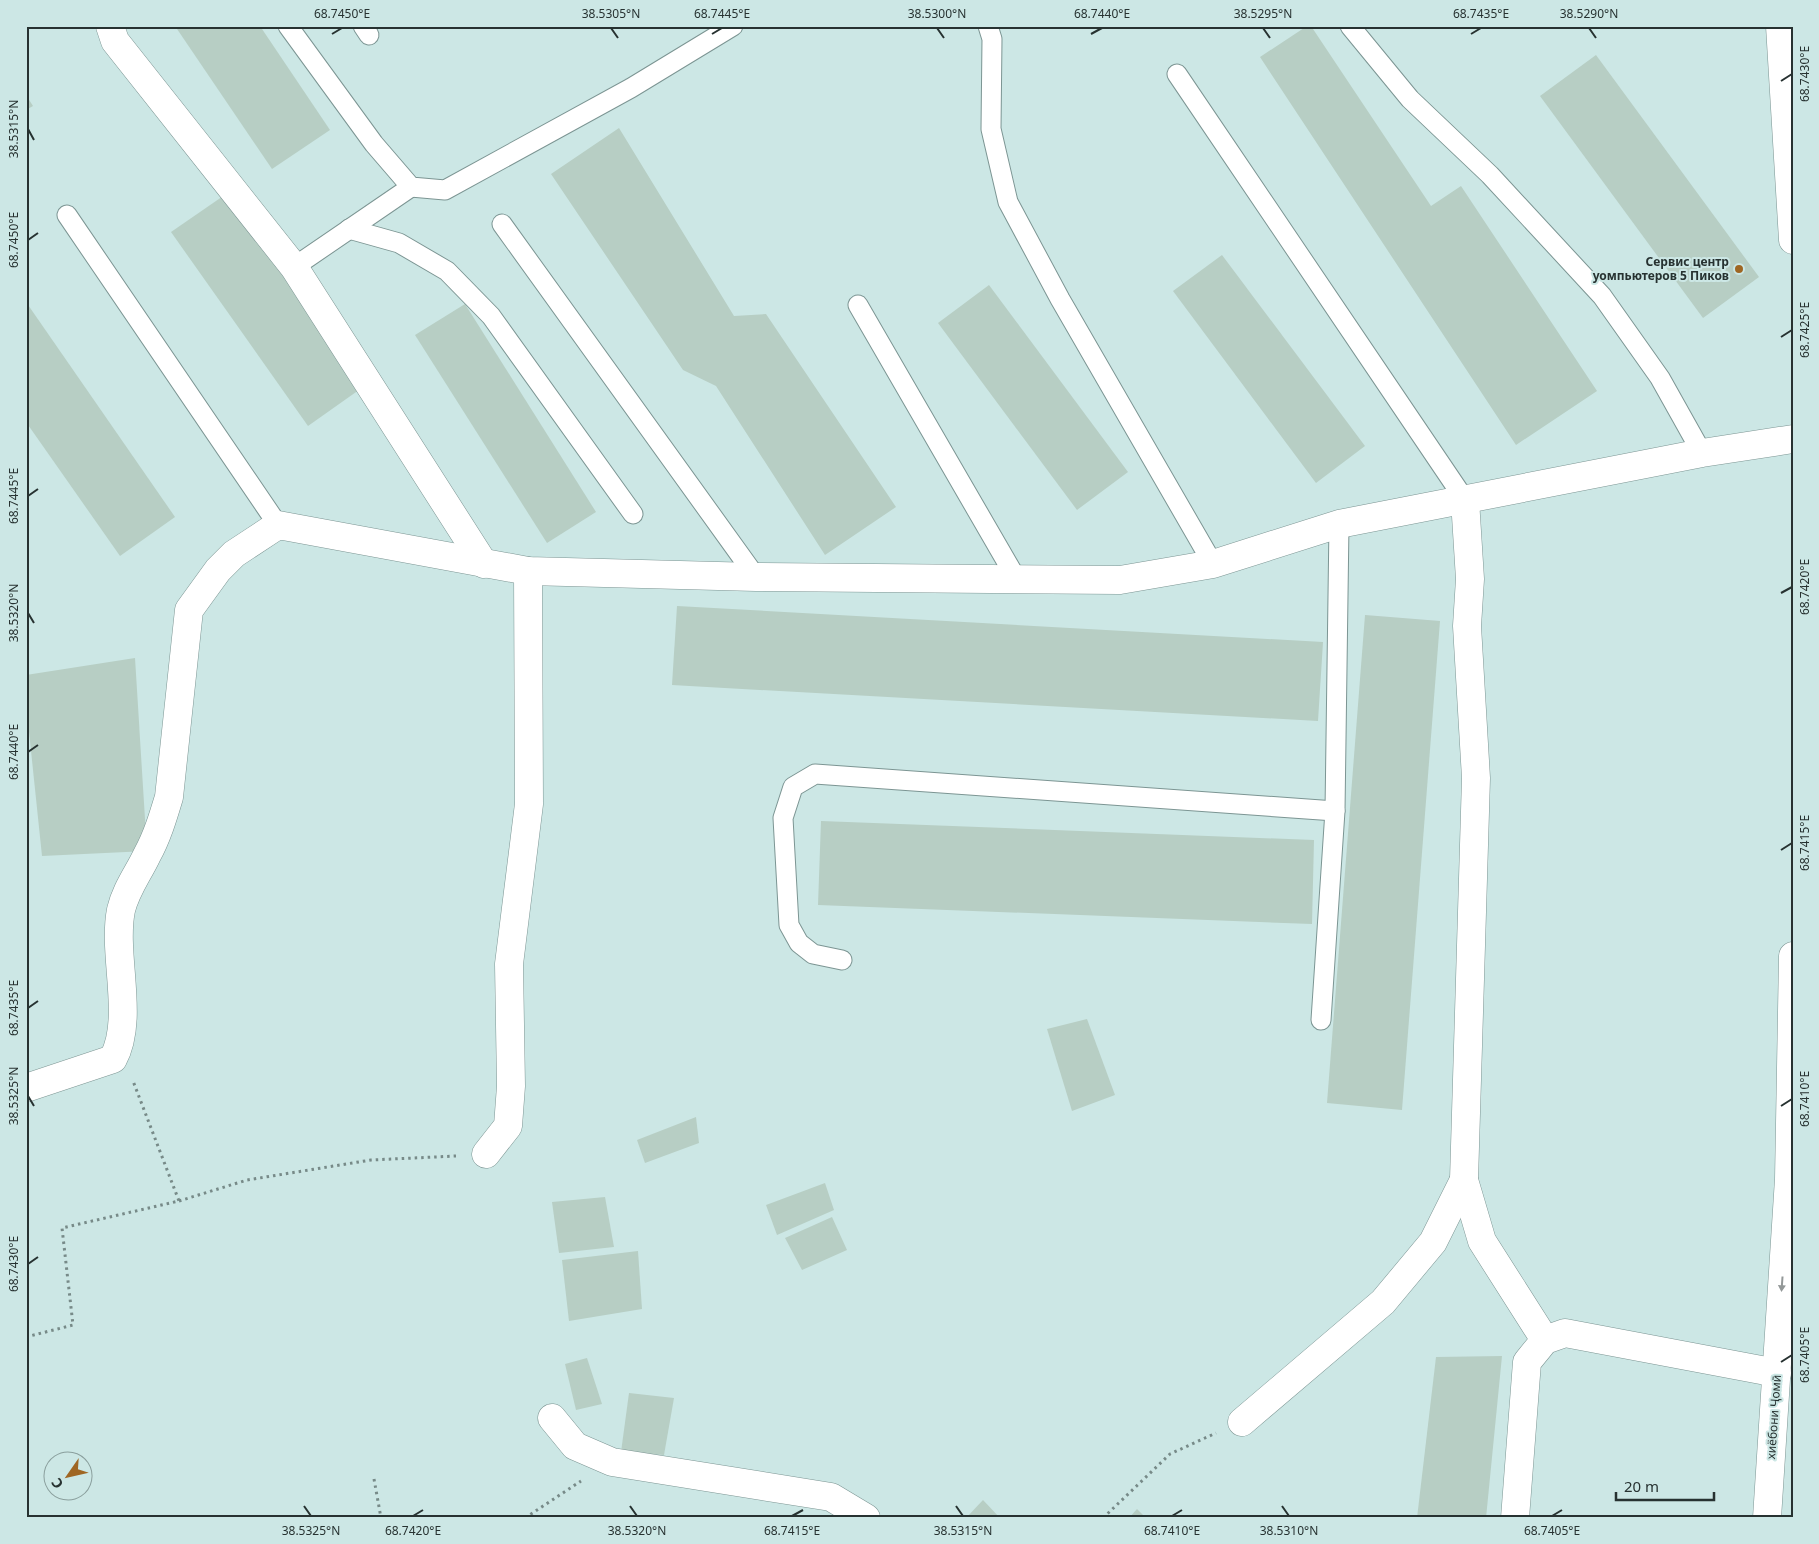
<svg xmlns="http://www.w3.org/2000/svg" width="1819" height="1544" font-family="'Noto Sans',sans-serif">
<style>
.building{fill:#b7cec4}
.lines{fill:none;stroke-linecap:round;stroke-linejoin:round}
.lane-casing{stroke:#7c9593;stroke-width:21}
.street-casing{stroke:#7c9593;stroke-width:29}
.secondary-casing{stroke:#7c9593;stroke-width:29}
.path{stroke:#778a88;stroke-width:3;stroke-dasharray:2.5 4;stroke-linecap:butt}
.lane{stroke:#fff;stroke-width:19}
.street{stroke:#fff;stroke-width:28}
.secondary{stroke:#fff;stroke-width:28}
.oneway{fill:#939898}
.ticks{fill:none;stroke:#273231;stroke-width:2}
.poi-dot{fill:#9f6623;stroke:#cce7e5;stroke-width:2}
.labels{text-anchor:middle;stroke-width:4;stroke-linejoin:round;paint-order:stroke}
.poi-label{font-size:12px;font-weight:bold;fill:#273231;stroke:#cce7e5;text-anchor:end}
.street-label{font-size:12px;fill:#273231;stroke:#cce7e5}
.neatline{fill:none;stroke:#273231;stroke-width:2}
.ticks-label{font-size:12px;text-anchor:middle;fill:#273231}
</style>
<rect width="100%" height="100%" fill="#cce7e5"/>
<g class="building">
<polygon points="175,26 260,26 330,130 272,169"/>
<polygon points="1307,26 1311,26 1431,206 1461,186 1597,391 1516,445 1260,57"/>
<polygon points="1596,55 1759,277 1703,318 1540,96"/>
<polygon points="26,95 33,106 26,110"/>
<polygon points="619,128 734,316 766,314 896,507 825,555 716,386 683,370 551,174"/>
<polygon points="229,192 366,385 308,426 171,232"/>
<polygon points="1222,255 1365,446 1316,483 1173,291"/>
<polygon points="989,285 1128,472 1077,510 938,323"/>
<polygon points="26,302 175,517 120,556 26,422"/>
<polygon points="465,304 596,512 547,543 415,335"/>
<polygon points="677,606 1323,642 1318,721 672,685"/>
<polygon points="1365,615 1440,621 1402,1110 1327,1103"/>
<polygon points="135,658 147,851 42,856 26,703 26,675"/>
<polygon points="821,821 1314,840 1312,924 818,905"/>
<polygon points="1087,1019 1115,1095 1072,1111 1047,1029"/>
<polygon points="696,1117 699,1143 645,1163 637,1140"/>
<polygon points="825,1183 834,1210 777,1235 766,1205"/>
<polygon points="605,1197 614,1247 559,1253 552,1202"/>
<polygon points="832,1217 847,1250 802,1270 785,1238"/>
<polygon points="638,1251 642,1309 569,1321 562,1260"/>
<polygon points="1502,1356 1486,1518 1417,1518 1436,1357"/>
<polygon points="587,1358 602,1404 576,1410 565,1364"/>
<polygon points="629,1393 674,1398 664,1455 621,1452"/>
<polygon points="983,1500 1000,1518 966,1518"/>
<polygon points="1137,1509 1146,1518 1129,1518"/>
</g>
<g class="lines">
<defs>
<g id="lane">
<polyline points="288,26 374,144 411,187 445,190 631,88 733,26"/>
<polyline points="363,26 369,35"/>
<polyline points="988,26 992,39 991,129 1008,202 1060,299 1213,564"/>
<polyline points="1350,26 1410,99 1490,175 1602,296 1660,378 1702,453"/>
<polyline points="1177,74 1465,500"/>
<polyline points="67,215 278,525"/>
<polyline points="502,224 756,577"/>
<polyline points="349,229 399,243 447,271 491,316 633,514"/>
<polyline points="294,267 411,187"/>
<polyline points="858,305 1016,578"/>
<polyline points="842,960 813,954 799,943 789,925 783,818 793,787 815,774 1335,811"/>
<polyline points="1321,1020 1335,811 1339,524"/>
</g>
<g id="street">
<polyline points="110,26 115,41 294,267 484,564"/>
<polyline points="1465,500 1470,579 1467,626 1476,778 1464,1180 1482,1241 1545,1340"/>
<path d="M26 1088 113 1059C135 1018 112 955 121 910 126 889 138 874 147 855 157 837 163 817 169 797L189 610 218 570 234 554 278 525 528 571 756 577 1120 580 1213 564 1339 524 1702 453 1793 439"/>
<polyline points="486,1154 508,1126 511,1086 509,964 529,804 528,571"/>
<polyline points="552,1418 575,1446 612,1462 831,1497 866,1518"/>
<polyline points="1242,1422 1383,1302 1433,1242 1464,1180"/>
<polyline points="1515,1518 1527,1362 1545,1340 1565,1333 1777,1373"/>
</g>
<g id="secondary">
<polyline points="1780,26 1793,240"/>
<polyline points="1767,1518 1789,1179 1793,956"/>
</g>
</defs>
<use href="#lane" class="lane-casing"/>
<use href="#street" class="street-casing"/>
<use href="#secondary" class="secondary-casing"/>
<g class="path">
<polyline points="179,1201 247,1180 371,1160 456,1156"/>
<polyline points="26,1337 73,1325 62,1228 179,1201 133,1081"/>
<polyline points="374,1479 381,1518"/>
<polyline points="525,1518 581,1481"/>
<polyline points="1103,1518 1170,1454 1216,1433"/>
</g>
<use href="#lane" class="lane"/>
<use href="#street" class="street"/>
<use href="#secondary" class="secondary"/>
</g>
<defs><path id="oneway-solid" d="M-6-.8H1V-3.2L6.5 0L1 3.2V.8H-6Z" transform="scale(1.25)"/></defs>
<use class="oneway" href="#oneway-solid" transform="translate(1782 1284) rotate(94)"/>
<path class="ticks" d="M611 28 618 38M937 28 944 38M1263 28 1270 38M1589 28 1596 38M332 34 342 28M712 34 722 28M1091 34 1102 28M1471 34 1481 28M1781 81 1792 74M28 129 34 140M28 240 38 233M1781 337 1792 330M28 496 38 489M1781 593 1792 587M28 613 34 623M28 752 38 745M1781 850 1792 843M28 1008 38 1001M28 1096 34 1106M1781 1106 1792 1099M28 1264 38 1257M1781 1362 1792 1355M304 1506 311 1516M630 1506 637 1516M956 1506 963 1516M1282 1506 1289 1516M413 1516 423 1510M792 1516 803 1510M1172 1516 1182 1510M1552 1516 1562 1510"/>
<circle class="poi-dot" cx="1739" cy="269" r="5"/>
<g class="labels">
<g class="poi-label">
<text x="1729" y="266">Сервис центр<tspan x="1729" dy="14">уомпьютеров 5 Пиков</tspan></text>
</g>
<g class="street-label">
<text transform="translate(1774 1417) rotate(-86)" y="4">хиёбони Ҷомӣ</text>
</g>
</g>
<rect width="1819" height="1544" fill="none" stroke="#cce7e5" stroke-width="55"/>
<g transform="translate(68 1476) rotate(236)"><circle r="24" fill="#cce7e5" stroke="#8a9f9d"/>
<path d="M0-4L9 19L0 12L-9 19Z" fill="#9f6623"/>
<text y="-8" font-size="14" font-weight="bold" text-anchor="middle" fill="#273231">С</text>
</g>
<path d="M1616 1492v8h98v-8" fill="none" stroke="#273231" stroke-width="2.5"/>
<text x="1624" y="1492" font-size="15" fill="#273231" stroke="#cce7e5" stroke-width="4" paint-order="stroke">20 m</text>
<rect x="28" y="28" width="1764" height="1488" class="neatline"/>
<g class="ticks-label">
<text x="342" y="18">68.7450°E</text>
<text x="611" y="18">38.5305°N</text>
<text x="722" y="18">68.7445°E</text>
<text x="937" y="18">38.5300°N</text>
<text x="1102" y="18">68.7440°E</text>
<text x="1263" y="18">38.5295°N</text>
<text x="1481" y="18">68.7435°E</text>
<text x="1589" y="18">38.5290°N</text>
<text transform="translate(1805 74) rotate(-90)" y="4">68.7430°E</text>
<text transform="translate(14 129) rotate(-90)" y="4">38.5315°N</text>
<text transform="translate(14 240) rotate(-90)" y="4">68.7450°E</text>
<text transform="translate(1805 330) rotate(-90)" y="4">68.7425°E</text>
<text transform="translate(14 496) rotate(-90)" y="4">68.7445°E</text>
<text transform="translate(1805 587) rotate(-90)" y="4">68.7420°E</text>
<text transform="translate(14 613) rotate(-90)" y="4">38.5320°N</text>
<text transform="translate(14 752) rotate(-90)" y="4">68.7440°E</text>
<text transform="translate(1805 843) rotate(-90)" y="4">68.7415°E</text>
<text transform="translate(14 1008) rotate(-90)" y="4">68.7435°E</text>
<text transform="translate(14 1096) rotate(-90)" y="4">38.5325°N</text>
<text transform="translate(1805 1099) rotate(-90)" y="4">68.7410°E</text>
<text transform="translate(14 1264) rotate(-90)" y="4">68.7430°E</text>
<text transform="translate(1805 1355) rotate(-90)" y="4">68.7405°E</text>
<text x="311" y="1535">38.5325°N</text>
<text x="413" y="1535">68.7420°E</text>
<text x="637" y="1535">38.5320°N</text>
<text x="792" y="1535">68.7415°E</text>
<text x="963" y="1535">38.5315°N</text>
<text x="1172" y="1535">68.7410°E</text>
<text x="1289" y="1535">38.5310°N</text>
<text x="1552" y="1535">68.7405°E</text>
</g>
</svg>
